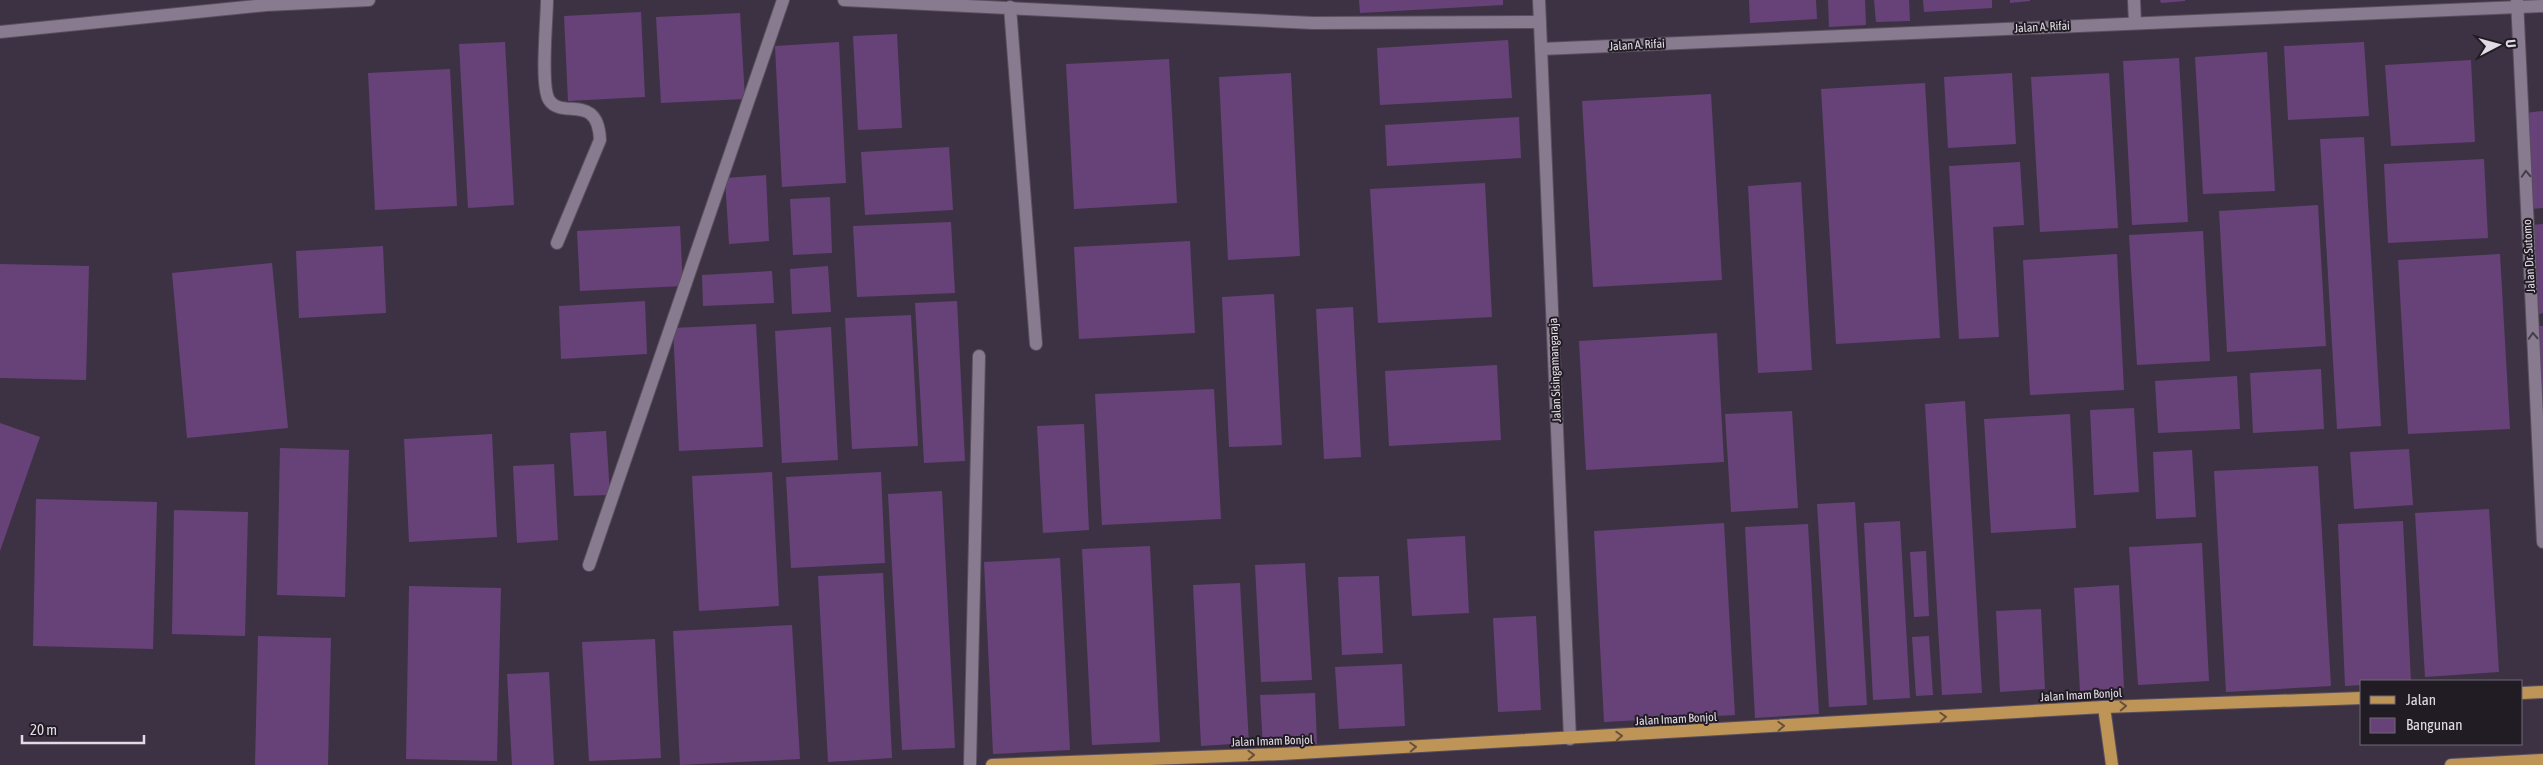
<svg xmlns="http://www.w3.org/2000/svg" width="2543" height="765" font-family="'Asap Condensed',sans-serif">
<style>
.building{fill:#664278}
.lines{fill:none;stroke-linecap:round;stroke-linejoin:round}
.minor-casing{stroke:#594f5e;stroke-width:14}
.major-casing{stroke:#594f5e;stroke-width:14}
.minor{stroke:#887b8f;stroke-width:12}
.major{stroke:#bf9557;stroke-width:12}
.oneway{stroke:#453d49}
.oneway2{stroke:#68523b}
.labels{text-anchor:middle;stroke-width:4;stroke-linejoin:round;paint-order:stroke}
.street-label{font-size:12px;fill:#e2dbe6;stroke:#211c24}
</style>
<rect width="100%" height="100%" fill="#3d3243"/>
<g class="building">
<polygon points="1359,0 1503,0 1503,5 1360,13"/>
<polygon points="1749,0 1816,0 1817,19 1750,23"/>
<polygon points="1828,0 1865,0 1866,25 1829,27"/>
<polygon points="1874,0 1909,0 1910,21 1876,22"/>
<polygon points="1923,0 1992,0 1992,8 1924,12"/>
<polygon points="2010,0 2030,0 2030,1 2010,3"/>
<polygon points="2160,0 2185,0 2185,1 2161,3"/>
<polygon points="641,12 645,97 568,101 564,16"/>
<polygon points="740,13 745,99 661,103 656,17"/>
<polygon points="897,34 902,128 858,130 853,36"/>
<polygon points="1508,40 1512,98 1380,105 1377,48"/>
<polygon points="505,42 514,205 468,208 459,44"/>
<polygon points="839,42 846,183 782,187 775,46"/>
<polygon points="2364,42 2369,116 2288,120 2284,46"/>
<polygon points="2267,52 2275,191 2203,194 2195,57"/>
<polygon points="2179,58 2188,222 2132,225 2123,61"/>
<polygon points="1169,59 1177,203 1074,209 1066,64"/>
<polygon points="2471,60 2475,142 2391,146 2385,65"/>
<polygon points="450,69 457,206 375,210 368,73"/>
<polygon points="1291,73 1300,256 1228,260 1219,77"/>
<polygon points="2012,73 2016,144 1948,148 1944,77"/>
<polygon points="2109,73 2118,228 2040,232 2031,77"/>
<polygon points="1925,83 1940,338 1836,344 1821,89"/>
<polygon points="1711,94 1722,280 1593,287 1582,101"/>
<polygon points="2543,111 2543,208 2532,209 2525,113"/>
<polygon points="1519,117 1521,158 1387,166 1385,125"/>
<polygon points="2364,137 2381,426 2337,429 2320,139"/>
<polygon points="949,147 953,210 865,215 861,152"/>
<polygon points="2484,159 2488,238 2388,243 2384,164"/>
<polygon points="2020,162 2024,225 1993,227 1999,337 1959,339 1949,166"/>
<polygon points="766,175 769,241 729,244 725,178"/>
<polygon points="1801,182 1812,370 1758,373 1748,186"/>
<polygon points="1485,183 1492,317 1378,323 1370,189"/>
<polygon points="830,197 832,253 793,255 790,199"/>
<polygon points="2318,205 2326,346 2227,352 2219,211"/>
<polygon points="951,222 955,293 857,297 853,226"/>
<polygon points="2543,224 2543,313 2539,314 2532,225"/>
<polygon points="680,226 683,286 580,291 577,231"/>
<polygon points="2203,231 2210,361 2137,365 2129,235"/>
<polygon points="1190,241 1195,333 1079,339 1074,247"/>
<polygon points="383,246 386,313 299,318 296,251"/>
<polygon points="2117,254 2124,390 2030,395 2023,260"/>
<polygon points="2500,254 2510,429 2408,434 2398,260"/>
<polygon points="272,263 288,428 187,438 172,273"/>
<polygon points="0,264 89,266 86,380 0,378"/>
<polygon points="828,266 831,312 792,314 790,269"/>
<polygon points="772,271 774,303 703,306 702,275"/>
<polygon points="1274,294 1282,445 1229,447 1222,297"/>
<polygon points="645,301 647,354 561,359 559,306"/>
<polygon points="957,301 965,461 924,463 915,303"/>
<polygon points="1353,307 1361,457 1324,459 1316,309"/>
<polygon points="911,315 918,446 852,449 845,318"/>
<polygon points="756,324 763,447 679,451 673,328"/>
<polygon points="2536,326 2543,326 2543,393 2542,393"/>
<polygon points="831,327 838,460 782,463 775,331"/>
<polygon points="1717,333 1724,462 1586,470 1579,341"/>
<polygon points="1497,365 1501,440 1389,446 1385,371"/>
<polygon points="2321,369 2324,429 2253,433 2250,373"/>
<polygon points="2237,376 2240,429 2158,433 2155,381"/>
<polygon points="1214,389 1221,519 1102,525 1095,394"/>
<polygon points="1965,401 1982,693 1942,695 1925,404"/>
<polygon points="2134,408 2139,492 2094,495 2090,410"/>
<polygon points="1792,411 1798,508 1731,512 1725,414"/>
<polygon points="2070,414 2076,528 1991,533 1984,419"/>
<polygon points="0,423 40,437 0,551"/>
<polygon points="1084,424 1089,530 1043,533 1037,426"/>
<polygon points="606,431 610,495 574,496 570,433"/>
<polygon points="492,434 497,537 409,542 404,439"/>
<polygon points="280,448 349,450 345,597 277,595"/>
<polygon points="2409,449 2413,505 2354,509 2350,452"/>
<polygon points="2192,450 2196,517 2156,519 2153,452"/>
<polygon points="554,464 558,540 517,543 513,466"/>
<polygon points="2318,466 2331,686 2226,692 2214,471"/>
<polygon points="772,472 779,606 699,611 692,476"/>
<polygon points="881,472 885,563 791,568 786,477"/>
<polygon points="942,491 955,748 902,750 888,494"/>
<polygon points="36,499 157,502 153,649 33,646"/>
<polygon points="1855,502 1867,705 1829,707 1817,504"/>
<polygon points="2489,509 2499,672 2425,677 2415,513"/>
<polygon points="174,510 248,512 245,636 172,634"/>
<polygon points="1900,521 1910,698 1873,700 1864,523"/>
<polygon points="2403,521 2411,681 2362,681 2362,685 2345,686 2338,524"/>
<polygon points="1724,523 1735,715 1604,722 1594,531"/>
<polygon points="1808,524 1819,714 1755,718 1745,527"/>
<polygon points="1465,536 1469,613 1412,616 1407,539"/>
<polygon points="2202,543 2209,681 2138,685 2129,547"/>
<polygon points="1150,546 1160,742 1092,745 1082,549"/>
<polygon points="1926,551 1929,616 1914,617 1910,552"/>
<polygon points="1060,558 1070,750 993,754 984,562"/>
<polygon points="1305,563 1312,680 1261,682 1255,565"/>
<polygon points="883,573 892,758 828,762 818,576"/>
<polygon points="1379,576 1383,653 1342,655 1338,577"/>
<polygon points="1240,583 1249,743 1201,746 1193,585"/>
<polygon points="2119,585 2124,688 2080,691 2074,588"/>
<polygon points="409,586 501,588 497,761 406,759"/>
<polygon points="2041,609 2045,689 2000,692 1996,611"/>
<polygon points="1536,616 1541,710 1498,712 1493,618"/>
<polygon points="792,625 800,759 680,765 673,631"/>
<polygon points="258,636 331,638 328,765 255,765"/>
<polygon points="1929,636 1933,695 1916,696 1912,637"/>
<polygon points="655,639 661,758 589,761 582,642"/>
<polygon points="1402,664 1405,726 1339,729 1335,667"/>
<polygon points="549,672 554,765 512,765 507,674"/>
<polygon points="1315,693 1317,744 1263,747 1260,695"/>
</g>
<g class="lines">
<defs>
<g id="minor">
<path d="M547 0C547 20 540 85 549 100 562 120 598 92 600 140L557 243"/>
<polyline points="844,0 1313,23 1540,22"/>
<polyline points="1539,0 1570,739"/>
<polyline points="2134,0 2135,23"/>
<polyline points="2517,0 2543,542"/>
<polyline points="1010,7 1036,344"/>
<polyline points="0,32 266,5 369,0"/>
<polyline points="1541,49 2543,6"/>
<polyline points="589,565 783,0"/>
<polyline points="970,765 979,356"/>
</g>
<g id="major">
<polyline points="2522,693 2543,692"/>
<polyline points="2104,707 2112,765"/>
<polyline points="992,765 1281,754 2104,707 2362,698"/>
<polyline points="2451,765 2543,760"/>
</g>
</defs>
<use href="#minor" class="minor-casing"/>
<use href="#major" class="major-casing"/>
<use href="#minor" class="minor"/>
<use href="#major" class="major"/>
</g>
<defs><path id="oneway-chevron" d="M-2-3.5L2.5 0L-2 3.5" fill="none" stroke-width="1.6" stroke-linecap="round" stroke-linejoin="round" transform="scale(1.25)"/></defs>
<g class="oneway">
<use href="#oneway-chevron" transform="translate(2526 174) rotate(-93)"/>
<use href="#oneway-chevron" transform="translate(2533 336) rotate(-93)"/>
</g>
<g class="oneway2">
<use href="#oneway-chevron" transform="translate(2123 706) rotate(-2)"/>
<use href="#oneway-chevron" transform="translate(1943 717) rotate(-3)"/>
<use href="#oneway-chevron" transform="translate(1781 726) rotate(-3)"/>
<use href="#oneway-chevron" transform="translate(1619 736) rotate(-3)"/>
<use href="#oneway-chevron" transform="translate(1413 747) rotate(-3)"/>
<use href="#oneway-chevron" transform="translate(1251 755) rotate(-2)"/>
</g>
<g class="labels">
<g class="street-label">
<text transform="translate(2042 27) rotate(-3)" y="4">Jalan A. Rifai</text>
<text transform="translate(1637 45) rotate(-3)" y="4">Jalan A. Rifai</text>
<text transform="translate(2529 256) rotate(-93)" y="4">Jalan Dr. Sutomo</text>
<text transform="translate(1555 370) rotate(-92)" y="4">Jalan Sisingamangaraja</text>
<text transform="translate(2081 695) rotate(-3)" y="4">Jalan Imam Bonjol</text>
<text transform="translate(1676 719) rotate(-3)" y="4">Jalan Imam Bonjol</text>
<text transform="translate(1272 741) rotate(-2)" y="4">Jalan Imam Bonjol</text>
</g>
</g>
<rect x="2360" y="680" width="162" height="65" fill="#211c24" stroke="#6e6872"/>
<rect x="2370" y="696" width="25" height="8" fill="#bf9557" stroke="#6e6872"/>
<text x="2406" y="705" font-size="15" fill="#e2dbe6">Jalan</text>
<rect x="2370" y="718" width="25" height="15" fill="#664278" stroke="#6e6872"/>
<text x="2406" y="730" font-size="15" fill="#e2dbe6">Bangunan</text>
<g transform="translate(2498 45) rotate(84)" stroke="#211c24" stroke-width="4" paint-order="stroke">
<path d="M0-4L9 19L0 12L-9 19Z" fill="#e2dbe6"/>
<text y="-8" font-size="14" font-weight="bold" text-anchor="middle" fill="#e2dbe6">U</text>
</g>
<path d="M22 735v8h122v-8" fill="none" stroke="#e2dbe6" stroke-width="2.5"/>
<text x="30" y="735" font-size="15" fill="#e2dbe6" stroke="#211c24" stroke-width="4" paint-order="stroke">20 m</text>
</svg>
